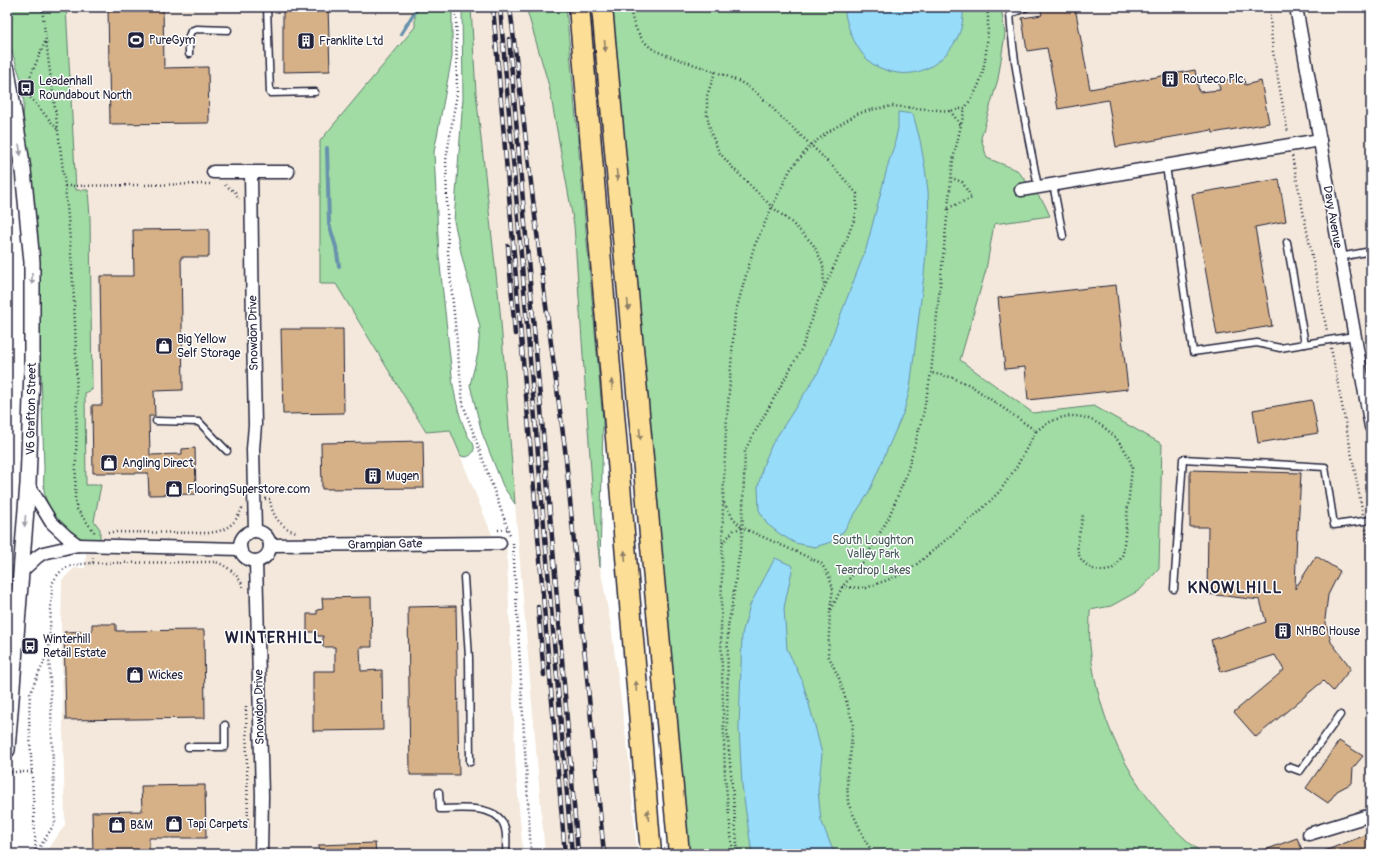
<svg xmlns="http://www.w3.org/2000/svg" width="1378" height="861" font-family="Pangolin,sans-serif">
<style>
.built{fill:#f3e8db}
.green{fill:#a0dca3;stroke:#617f6f}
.water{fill:#97dcf9;stroke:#6892ad}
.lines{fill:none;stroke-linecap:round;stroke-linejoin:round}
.stream{stroke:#6892ad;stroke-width:4}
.building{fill:#d6b188;stroke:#22223b}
.service-casing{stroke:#22223b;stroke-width:9}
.minor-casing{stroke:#22223b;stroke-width:15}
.tertiary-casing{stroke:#22223b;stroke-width:18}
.trunk-casing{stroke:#22223b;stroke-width:23}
.path{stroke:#22223b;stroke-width:2.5;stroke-dasharray:1 3;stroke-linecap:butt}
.service{stroke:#fff;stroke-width:6}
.minor{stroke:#fff;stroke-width:12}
.tertiary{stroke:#fff;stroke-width:15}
.trunk{stroke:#fcde96;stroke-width:20}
.rail-casing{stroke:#22223b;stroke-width:4.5}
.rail{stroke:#fff;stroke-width:3;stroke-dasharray:9;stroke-linecap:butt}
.oneway{fill:#8f8068}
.oneway2{fill:#9c9ca7}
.labels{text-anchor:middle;stroke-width:3;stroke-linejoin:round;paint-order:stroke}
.poi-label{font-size:12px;fill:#22223b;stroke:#fff;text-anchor:start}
.street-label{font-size:12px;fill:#22223b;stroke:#fff}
.park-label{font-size:12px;fill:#485a5a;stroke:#fff}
.district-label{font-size:16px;font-weight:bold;letter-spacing:1px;fill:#22223b;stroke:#fff}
</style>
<rect width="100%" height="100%" fill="#fff"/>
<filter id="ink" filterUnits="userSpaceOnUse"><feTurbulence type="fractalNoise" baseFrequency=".025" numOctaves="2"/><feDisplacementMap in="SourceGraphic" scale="8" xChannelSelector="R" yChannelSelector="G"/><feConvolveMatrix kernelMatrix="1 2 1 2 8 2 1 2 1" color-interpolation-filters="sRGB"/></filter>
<g filter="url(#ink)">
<g class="built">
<polygon points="62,7 415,7 416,27 320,141 320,284 336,284 426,432 450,430 492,535 506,536 516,772 523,854 45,854 65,825 61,626 62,580 74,568 85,568 89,513 81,501"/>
<polygon points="469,7 526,7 549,86 574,225 592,485 600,567 611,626 629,760 637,854 545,854 515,504 500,310 476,93"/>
<polygon points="1001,7 1371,7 1371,854 1203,854 1188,843 1161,814 1135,781 1116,745 1103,712 1095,681 1090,645 1090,610 1111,606 1094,406 1033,413 960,360 986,270 994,224 1049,216 1017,170 987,158 981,138 998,79 1005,34"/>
</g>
<g class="green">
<path d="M7 7H66L76 190H88L90 217 92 390 85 393 86 485H101L94 521 100 529V541C95 541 89 541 84 540 64 534 46 510 44 490 43 483 44 475 44 468L38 277 22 133 24 104 21 79 7 37V26L9 25Z"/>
<path d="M415 7H452V57L434 152 439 256 453 385C456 402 460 420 468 436 470 440 475 443 474 449 473 454 470 456 466 457L461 456 450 430 426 432 336 284H320V141L415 27Z"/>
<polygon points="462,7 471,7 476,93 500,310 515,504 503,486 482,433 470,385 478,353 480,327 462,257 454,221 463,98"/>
<polygon points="526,7 566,7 603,421 600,567 592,485 574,225 549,86"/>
<path d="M602 7H1001L1005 34 998 79 981 138 987 158 1017 170 1044 203 1050 216 994 224 986 270 960 360 1033 413 1094 406 1162 444 1159 569 1140 590 1111 606 1090 610C1090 622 1089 634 1090 646 1098 728 1138 804 1203 854H679Z"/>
</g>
<g class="water">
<path d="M844 7H963C964 26 959 40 946 54 929 72 909 78 885 70 878 67 872 65 867 59 854 46 846 25 844 7Z"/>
<polygon points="898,112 913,114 920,140 925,168 928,191 929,218 924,275 910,388 904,411 868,494 843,532 831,542 815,547 795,543 780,534 767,524 759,510 758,487 763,466 772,444 819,371 837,324 866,249 889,161 894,146 898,128"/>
<polygon points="775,558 793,566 784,608 787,649 802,680 814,722 822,754 818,791 821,820 832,848 836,854 752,854 742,785 739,728 742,634 750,605"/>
</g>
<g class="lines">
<g class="stream">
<polyline points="401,34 418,7"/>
<polyline points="327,148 329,224 336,247 339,266"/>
</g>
</g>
<g class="building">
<polygon points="108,7 163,7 164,68 208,67 209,123 110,124"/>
<polygon points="306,7 328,7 330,71 283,72 283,11 306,11"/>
<polygon points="1040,7 1075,7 1090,89 1195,70 1199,92 1220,90 1218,81 1244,78 1245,85 1261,81 1269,123 1213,133 1212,130 1116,147 1108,100 1058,109 1047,48 1027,51 1022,18 1042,15"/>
<polygon points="1279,179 1286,221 1255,227 1272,326 1217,335 1192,194"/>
<polygon points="209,229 209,257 181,257 183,390 154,391 155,416 149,416 150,455 182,454 182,449 195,448 196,494 149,495 148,473 93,473 92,405 102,405 100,276 134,276 133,230"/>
<polygon points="1116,285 1128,389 1028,400 1025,367 1005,369 998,298"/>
<polygon points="281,329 343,329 344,413 283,414"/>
<polygon points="1312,400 1318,433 1258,443 1253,410"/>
<polygon points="423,441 424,488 322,489 321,443"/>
<polygon points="1190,470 1301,473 1298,530 1297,529 1295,589 1316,556 1340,571 1328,595 1325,619 1331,642 1351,668 1333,691 1323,681 1256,737 1234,712 1284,670 1275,655 1221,672 1211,640 1266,622 1260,600 1207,594 1208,527 1190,527"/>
<polygon points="371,597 372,647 360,647 361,671 382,670 383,730 313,731 313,671 335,671 335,647 323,647 323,636 317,636 317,632 307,632 307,614 317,614 317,610 323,609 322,598"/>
<polygon points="456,606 459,775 410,775 408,607"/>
<polygon points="92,624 116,624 116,631 204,630 205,718 66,720 64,632 92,631"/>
<polygon points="1339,741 1363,756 1353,768 1352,783 1337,791 1328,803 1306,788"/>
<polygon points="205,785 206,838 149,838 149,854 93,854 92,812 142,811 141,786"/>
<polygon points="1371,833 1371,854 1319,854 1319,853"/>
<polygon points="1297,838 1304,854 1258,854 1257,853"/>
<polygon points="375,843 376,854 319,854 319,845"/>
</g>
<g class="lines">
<defs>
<g id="service">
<polyline points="267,7 270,93 315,92"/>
<path d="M1027 7 1010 14C1014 73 1027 129 1038 187"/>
<polyline points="189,54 189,36 191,31 196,29 228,30"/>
<polyline points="1166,166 1193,352 1257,343 1280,348 1354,336"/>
<polyline points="1053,184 1063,236"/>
<polyline points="1287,242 1305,344"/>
<polyline points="1340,257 1371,251"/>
<polyline points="156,421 199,422 227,451"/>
<polyline points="464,577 469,658 470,762"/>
<polyline points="1174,589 1183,459 1325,467 1334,525 1371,520"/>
<polyline points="188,747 225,747 225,725"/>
<polyline points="1289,767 1300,771 1340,715"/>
<path d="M439 792 440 809C458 809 493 804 503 823 508 832 506 845 506 854"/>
</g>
<g id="minor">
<polyline points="1296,7 1371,427"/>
<polyline points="213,172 251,172"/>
<polyline points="1021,190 1320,140"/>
<polyline points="28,484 51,522 66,536 78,545"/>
<polyline points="255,531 253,449 255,425 253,330 251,172 288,172"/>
<circle cx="255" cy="546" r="15"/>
<polyline points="270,545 500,543"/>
<polyline points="256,561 262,796 261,854"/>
<polyline points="21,572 37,557 43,553 78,545 240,549"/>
<polyline points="1309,834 1371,815"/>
</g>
<polyline id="tertiary" points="7,70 23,170 32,262 32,369 28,484 7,750"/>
<g id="trunk">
<path d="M579 7C605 289 626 572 651 854"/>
<polyline points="602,7 679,854"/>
</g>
</defs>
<use href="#service" class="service-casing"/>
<use href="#minor" class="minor-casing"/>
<use href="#tertiary" class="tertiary-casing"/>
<use href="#trunk" class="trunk-casing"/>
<g class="path">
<path d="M42 7C50 81 63 155 69 229 77 319 78 409 75 499L77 509 94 532V534"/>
<polyline points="456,7 457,93 446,160 448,253 463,404 510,535"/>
<path d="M630 7C632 22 638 37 650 47 658 53 669 56 678 59 700 67 723 73 744 84 758 92 771 107 782 118 808 142 835 167 857 194L856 215 847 238 818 301 802 348 745 450 742 536 732 605 728 626 727 728 738 854"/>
<polyline points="1269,7 1273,52 1288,133"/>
<polyline points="45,42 27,84 29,96 58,130"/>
<polyline points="715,72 707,96 707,115 711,133 719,152 730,165 772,207 791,222 813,244 823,264 824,286"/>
<polyline points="950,111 961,125"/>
<polyline points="1292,156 1327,331"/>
<polyline points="225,185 235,192 239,199"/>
<polyline points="65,186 210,184"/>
<polyline points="948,208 972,198 962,182 952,178"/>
<polyline points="1331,348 1363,514"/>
<path d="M1036 431C1047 423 1059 416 1073 416 1099 416 1127 443 1132 468L1123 554C1120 560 1116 568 1109 570 1096 574 1080 564 1078 551 1076 543 1082 523 1083 514"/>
<path d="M265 499H270C271 514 281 529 297 532"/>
<polyline points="724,503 733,518 742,528"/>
<polyline points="1366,529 1371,558"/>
<polyline points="498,530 508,529"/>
<path d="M108 532 208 533C226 531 235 525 242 508"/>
<polyline points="513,543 531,854"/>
<polyline points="723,543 734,530 743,528 821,563 829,576 833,588 830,610"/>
<path d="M93 563 216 562C229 567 239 575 244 589"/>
<polyline points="842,587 866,588 898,576 917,564 979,512 1000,491 1017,466 1036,431 970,385 951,377 931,373"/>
<polyline points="246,706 248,827"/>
<polyline points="7,772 32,772"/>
<polyline points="36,853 55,823 49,652"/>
<path d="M36 854 29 717 30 693 49 651 52 584C62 564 73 565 93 563V557"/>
<path d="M733 854 725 776 721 634 723 502 726 431 735 314 754 247 772 207 790 170 811 145 828 132 857 114 870 110 892 106 950 111 965 108C971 99 978 89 981 78 986 62 990 24 987 7"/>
<polyline points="874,854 866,842 848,803 847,776 850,758 853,723 839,678 828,655 830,612 842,587 862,564 888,519 906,476 923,415 931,373 953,160 965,108"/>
</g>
<use href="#service" class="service"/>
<use href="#minor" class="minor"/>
<use href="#tertiary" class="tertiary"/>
<use href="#trunk" class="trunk"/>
<defs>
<g id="rail">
<polyline points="493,7 565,854"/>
<polyline points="500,7 572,854"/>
<polyline points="510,7 543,283 565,449 604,854"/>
<polyline points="509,39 552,537 578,854"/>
<polyline points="508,246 515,334"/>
<polyline points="538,607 544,675"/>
</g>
</defs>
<use href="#rail" class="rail-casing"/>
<use href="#rail" class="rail"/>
</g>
<defs><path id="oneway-solid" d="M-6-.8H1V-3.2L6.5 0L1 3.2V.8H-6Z"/></defs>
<g class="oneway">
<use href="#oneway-solid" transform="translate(605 46) rotate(85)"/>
<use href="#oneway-solid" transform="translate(617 175) rotate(85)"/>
<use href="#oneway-solid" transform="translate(628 305) rotate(85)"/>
<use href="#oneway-solid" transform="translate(612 385) rotate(-94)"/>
<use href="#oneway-solid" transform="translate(640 434) rotate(85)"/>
<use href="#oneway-solid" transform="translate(625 556) rotate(-94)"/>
<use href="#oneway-solid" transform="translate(636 686) rotate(-95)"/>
<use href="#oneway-solid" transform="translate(648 815) rotate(-95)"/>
</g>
<g class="oneway2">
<use href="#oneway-solid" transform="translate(20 150) rotate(81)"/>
<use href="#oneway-solid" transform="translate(32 279) rotate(90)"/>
<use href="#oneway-solid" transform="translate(25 521) rotate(95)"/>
</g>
</g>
<defs>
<symbol id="stadium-square" viewBox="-11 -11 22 22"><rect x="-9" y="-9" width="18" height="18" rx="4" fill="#22223b" stroke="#fff"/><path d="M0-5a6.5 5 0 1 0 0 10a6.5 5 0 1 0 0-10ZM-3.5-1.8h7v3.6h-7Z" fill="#fff"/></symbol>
<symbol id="building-square" viewBox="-11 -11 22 22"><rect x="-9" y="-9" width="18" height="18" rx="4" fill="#22223b" stroke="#fff"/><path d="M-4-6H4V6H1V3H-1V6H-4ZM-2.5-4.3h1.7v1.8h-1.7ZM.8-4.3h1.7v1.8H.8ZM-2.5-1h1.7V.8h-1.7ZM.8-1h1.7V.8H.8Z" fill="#fff"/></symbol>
<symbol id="bus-square" viewBox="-11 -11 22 22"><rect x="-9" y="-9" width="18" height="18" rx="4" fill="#22223b" stroke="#fff"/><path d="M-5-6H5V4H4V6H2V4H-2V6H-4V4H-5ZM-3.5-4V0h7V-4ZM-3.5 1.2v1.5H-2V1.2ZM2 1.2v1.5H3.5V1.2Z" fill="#fff"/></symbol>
<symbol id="shop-square" viewBox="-11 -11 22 22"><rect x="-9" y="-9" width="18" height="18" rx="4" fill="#22223b" stroke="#fff"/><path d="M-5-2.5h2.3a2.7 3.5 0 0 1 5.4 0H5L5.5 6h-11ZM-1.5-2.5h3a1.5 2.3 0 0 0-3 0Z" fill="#fff"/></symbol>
</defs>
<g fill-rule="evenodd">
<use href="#stadium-square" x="126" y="30" width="20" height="20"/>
<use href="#building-square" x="296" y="31" width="20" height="20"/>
<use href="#building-square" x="1160" y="69" width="20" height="20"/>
<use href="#bus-square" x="16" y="78" width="20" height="20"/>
<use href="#shop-square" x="154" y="336" width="20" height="20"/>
<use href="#shop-square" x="99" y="453" width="20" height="20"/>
<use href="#building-square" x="363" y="466" width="20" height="20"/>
<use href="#shop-square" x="164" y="479" width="20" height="20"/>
<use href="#building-square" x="1273" y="621" width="20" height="20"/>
<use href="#bus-square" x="20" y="636" width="20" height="20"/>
<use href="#shop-square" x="125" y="665" width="20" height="20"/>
<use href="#shop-square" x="164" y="814" width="20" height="20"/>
<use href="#shop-square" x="107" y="815" width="20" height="20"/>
</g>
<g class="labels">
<g class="poi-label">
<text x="149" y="44">PureGym</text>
<text x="319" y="45">Franklite Ltd</text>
<text x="1183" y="83">Routeco Plc</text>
<text x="39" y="85">Leadenhall<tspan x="39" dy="14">Roundabout North</tspan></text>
<text x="177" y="343">Big Yellow<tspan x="177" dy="14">Self Storage</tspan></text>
<text x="122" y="467">Angling Direct</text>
<text x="386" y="480">Mugen</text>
<text x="187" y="493">FlooringSuperstore.com</text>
<text x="1296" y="635">NHBC House</text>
<text x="43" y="643">Winterhill<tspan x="43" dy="14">Retail Estate</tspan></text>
<text x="148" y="679">Wickes</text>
<text x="187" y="828">Tapi Carpets</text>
<text x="130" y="829">B&amp;M</text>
</g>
<g class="street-label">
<text transform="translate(1333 217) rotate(80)" y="4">Davy Avenue</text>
<text transform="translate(253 333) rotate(-91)" y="4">Snowdon Drive</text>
<text transform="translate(31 409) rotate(-89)" y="4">V6 Grafton Street</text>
<text transform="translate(385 544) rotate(-1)" y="4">Grampian Gate</text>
<text transform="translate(259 707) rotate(-91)" y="4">Snowdon Drive</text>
</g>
<g class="park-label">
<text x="873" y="544">South Loughton<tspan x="873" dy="14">Valley Park</tspan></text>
<text x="873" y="574">Teardrop Lakes</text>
</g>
<g class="district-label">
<text x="1235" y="593">KNOWLHILL</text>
<text x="274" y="643">WINTERHILL</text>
</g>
</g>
<rect width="1378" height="861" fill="none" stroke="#fff" stroke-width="24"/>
<rect x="12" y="12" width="1354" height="837" fill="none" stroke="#22223b" stroke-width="1.5" filter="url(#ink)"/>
</svg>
